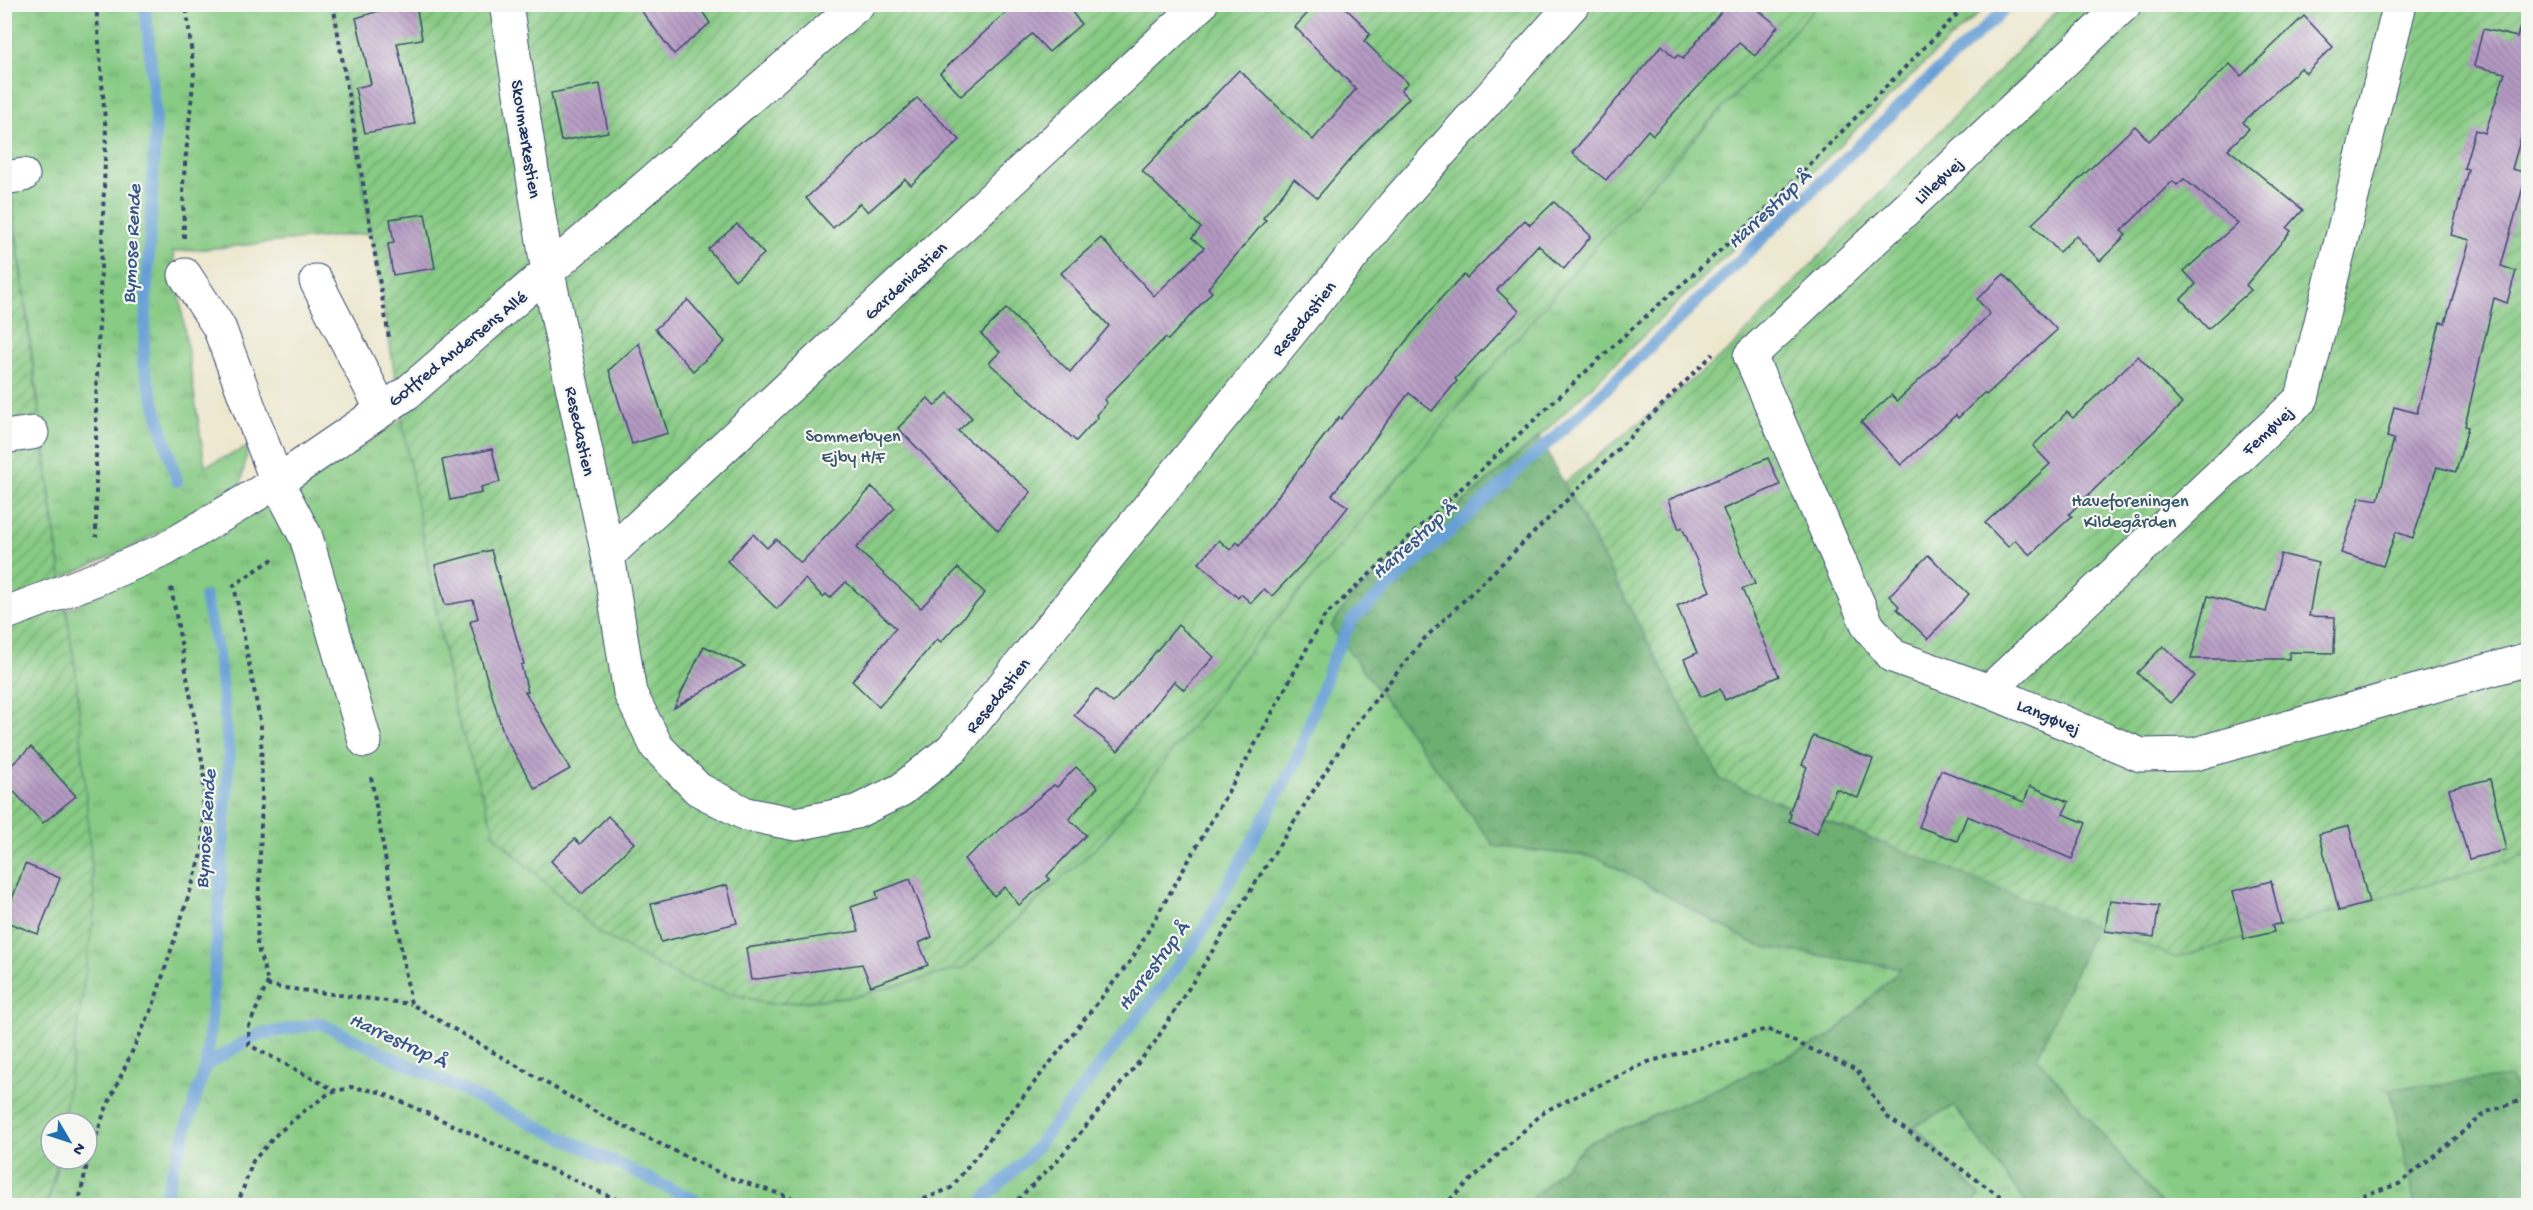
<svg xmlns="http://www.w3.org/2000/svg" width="2533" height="1210" font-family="'Gochi Hand',sans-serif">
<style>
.grass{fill:url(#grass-tufts);stroke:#517d71;stroke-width:1.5}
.forest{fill:url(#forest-crowns);stroke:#446f68;stroke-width:1.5}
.garden{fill:url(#garden-furrows);stroke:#517d71;stroke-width:1.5}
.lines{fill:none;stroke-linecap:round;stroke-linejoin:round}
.stream{stroke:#669fd5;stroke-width:12}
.building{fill:url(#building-back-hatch)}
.minor-casing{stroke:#3a4a6e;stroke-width:35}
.path{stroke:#3a4a6e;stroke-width:4;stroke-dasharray:4.5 4.5;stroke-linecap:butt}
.minor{stroke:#fff;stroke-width:33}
.labels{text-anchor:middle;stroke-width:4.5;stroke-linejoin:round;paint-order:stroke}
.street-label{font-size:18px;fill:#1b2f5e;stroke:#f6f6f2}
.park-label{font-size:18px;fill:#365668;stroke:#f6f6f2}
.water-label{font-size:20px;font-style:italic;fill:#355688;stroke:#f6f6f2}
</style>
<defs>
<pattern id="grass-tufts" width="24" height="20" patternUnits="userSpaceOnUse" patternTransform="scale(1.5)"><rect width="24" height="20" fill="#87cb84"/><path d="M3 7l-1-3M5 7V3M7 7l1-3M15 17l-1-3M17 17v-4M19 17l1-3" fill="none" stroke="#6ea56f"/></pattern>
<pattern id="forest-crowns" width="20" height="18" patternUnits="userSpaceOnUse" patternTransform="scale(1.5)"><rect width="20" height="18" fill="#6daf72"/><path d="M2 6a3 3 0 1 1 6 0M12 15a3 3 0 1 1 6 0" fill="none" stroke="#598f61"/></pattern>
<pattern id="garden-furrows" width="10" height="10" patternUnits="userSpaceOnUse" patternTransform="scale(1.5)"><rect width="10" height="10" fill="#87cb84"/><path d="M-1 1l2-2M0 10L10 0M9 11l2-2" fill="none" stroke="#6ea56f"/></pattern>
<pattern id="building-back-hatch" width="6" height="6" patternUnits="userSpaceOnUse" patternTransform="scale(1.5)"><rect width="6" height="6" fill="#b59ac2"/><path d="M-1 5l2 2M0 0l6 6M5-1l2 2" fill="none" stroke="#927ea1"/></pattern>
</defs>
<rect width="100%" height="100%" fill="#f6f6f2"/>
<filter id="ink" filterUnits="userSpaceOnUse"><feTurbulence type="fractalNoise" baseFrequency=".0167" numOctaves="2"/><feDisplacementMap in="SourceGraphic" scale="12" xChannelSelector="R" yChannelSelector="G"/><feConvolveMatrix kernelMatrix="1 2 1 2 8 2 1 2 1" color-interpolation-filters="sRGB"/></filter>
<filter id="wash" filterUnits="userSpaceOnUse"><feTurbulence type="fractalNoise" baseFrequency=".008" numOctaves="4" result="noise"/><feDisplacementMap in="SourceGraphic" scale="24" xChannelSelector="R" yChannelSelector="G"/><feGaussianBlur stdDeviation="1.35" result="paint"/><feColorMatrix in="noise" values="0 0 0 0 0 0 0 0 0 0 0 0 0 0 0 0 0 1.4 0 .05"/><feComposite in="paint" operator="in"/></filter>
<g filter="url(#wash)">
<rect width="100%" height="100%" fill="#ece6cb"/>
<g class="grass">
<polygon points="4,5 333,5 371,233 173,252 205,466 248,447 241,484 129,549 61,578 5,145"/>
<polygon points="1818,5 1988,5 1936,52 1539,437 1350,599 1494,846 1597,857 1759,946 1902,968 1830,1037 1698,1097 1588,1143 1526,1205 47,1206 56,1174 56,1159 87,1159 87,1123 58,1123 76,674 66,610 211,538 315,479 402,419 454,707 496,837 601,934 689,982 771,1004 854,997 965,967 1104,840 1247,654 1607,233"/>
<polygon points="2528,855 2528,1205 1971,1205 1980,1196 1914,1125 1954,1106 2037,1057 2096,926 2176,957"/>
</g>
<g class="forest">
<polygon points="1539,437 1721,780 2096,926 2037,1057 2162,1205 2028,1205 1954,1106 1914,1126 1980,1196 1971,1205 1526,1205 1588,1143 1698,1097 1830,1037 1901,968 1759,946 1597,857 1494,846 1331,627 1350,599"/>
<polygon points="2511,1077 2528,1114 2528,1205 2415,1205 2390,1089"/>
</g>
<g class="garden">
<polygon points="333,5 1818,5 1607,233 1247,654 1104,840 965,967 854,997 770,1004 689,982 601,934 496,837 454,707 410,466"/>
<polygon points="2062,5 2528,5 2528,855 2176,958 1721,780 1564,483 1729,350"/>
<polygon points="4,145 53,522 76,674 95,907 63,1123 51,1123 51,1159 58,1159 47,1206 4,1205"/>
</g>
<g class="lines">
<g class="stream">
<polyline points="145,4 156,117 143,364 177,481"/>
<polyline points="205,597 218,654 229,755 212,1008 206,1065"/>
<polyline points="162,1206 206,1065 257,1035 320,1023 707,1206"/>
<polyline points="977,1206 1031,1154 1196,942 1296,762 1331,662 1352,620 1579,415 1925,82 2011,4"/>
</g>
</g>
<g id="blocks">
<g class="building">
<polygon points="381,4 416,4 422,39 397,43 415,124 365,133 355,88 371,84 356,18 382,10"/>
<polygon points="636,4 697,4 710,23 674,54"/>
<polygon points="1007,4 1066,4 1081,24 1049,52 1032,34 961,96 940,73 1011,8"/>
<polygon points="1316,4 1341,4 1361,23 1370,34 1364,41 1408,83 1401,90 1409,98 1365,142 1317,198 1294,179 1263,218 1266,220 1208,288 1212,292 1168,340 1165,338 1104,400 1107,403 1096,415 1098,417 1076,441 989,363 1000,352 981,334 1006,309 1070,372 1109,326 1061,273 1101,238 1154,296 1204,248 1192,238 1201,228 1142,171 1239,70 1313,140 1356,89 1295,27"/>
<polygon points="1727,4 1751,4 1778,26 1755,56 1739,43 1653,135 1648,130 1606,180 1572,153 1662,45 1675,58 1678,55 1683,59"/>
<polygon points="2304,16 2333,47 2306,73 2301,68 2243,122 2249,129 2228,149 2303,210 2287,228 2291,231 2246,285 2251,290 2208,329 2181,299 2196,284 2184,271 2238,223 2184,179 2177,185 2173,181 2121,231 2126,235 2100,261 2076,236 2059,252 2032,224 2135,126 2149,141 2230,64 2241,76"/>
<polygon points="2522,20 2529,21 2529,109 2512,169 2527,173 2501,266 2516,271 2507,303 2494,298 2465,426 2468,427 2456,472 2437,467 2413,538 2396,532 2383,566 2341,553 2360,497 2378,500 2394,439 2387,437 2394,407 2417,413 2440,322 2445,323 2470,240 2451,235 2468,169 2464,168 2475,130 2485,133 2505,73 2474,66 2483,29 2517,37"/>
<polygon points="600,84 608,132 561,141 551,93"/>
<polygon points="917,98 960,140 911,185 905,179 868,212 860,203 833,228 806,198"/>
<polygon points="1554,202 1591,236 1564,269 1538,245 1497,290 1519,311 1455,379 1457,381 1432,411 1409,393 1332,495 1348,507 1308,558 1272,596 1264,589 1251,603 1241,594 1238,598 1199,563 1219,540 1230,550 1237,542 1240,545 1339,417 1341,419 1359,397 1360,398 1442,297 1464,275 1467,278 1525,220 1530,225"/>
<polygon points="425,214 435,268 393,275 388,244 394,243 390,219"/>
<polygon points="737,224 764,254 735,280 708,249"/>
<polygon points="2004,274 2057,330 1986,395 1984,393 1958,418 1956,415 1901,465 1861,422 1891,395 1897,401 1990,314 1977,299"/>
<polygon points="688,300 725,342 693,371 655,329"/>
<polygon points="639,343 668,433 632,444 609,370"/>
<polygon points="2138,356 2182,404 2069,514 2072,516 2030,555 2015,540 2008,547 1985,523 2050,464 2033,446 2067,412 2073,418"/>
<polygon points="948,393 972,418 958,431 1031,492 998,531 898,428 928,398 935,406"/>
<polygon points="492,449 500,482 481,487 482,493 450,500 442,460"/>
<polygon points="1768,458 1780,485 1723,509 1755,584 1742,589 1779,676 1725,700 1720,689 1701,697 1684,659 1697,653 1677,606 1710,591 1682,527 1679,529 1668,500"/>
<polygon points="872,487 895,508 856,548 921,608 958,568 985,593 941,642 937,639 879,707 852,681 896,628 846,582 830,598 826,594 823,597 805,579 777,609 727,561 753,534 767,548 776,539 801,563"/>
<polygon points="491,550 524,664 521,665 528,692 525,692 570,769 535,789 504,735 470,622 478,618 473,600 445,605 435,565"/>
<polygon points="2281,554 2318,563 2309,616 2335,617 2334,653 2289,652 2289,659 2191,659 2208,596 2266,612"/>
<polygon points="1928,555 1969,594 1928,639 1897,609 1899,606 1889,596"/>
<polygon points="1178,625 1214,657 1184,690 1174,681 1118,751 1074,715 1096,689 1113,703"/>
<polygon points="704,646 745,666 674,708"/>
<polygon points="2163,646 2195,676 2170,703 2137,673"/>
<polygon points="1813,736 1873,759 1858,798 1836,789 1817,833 1789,821 1791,814 1789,813 1807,767 1802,765"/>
<polygon points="31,747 76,796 43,823 4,781 4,772"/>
<polygon points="1076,767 1098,787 1069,819 1086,835 1047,876 1050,879 1019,905 1005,887 994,896 964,859 1054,785 1057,787"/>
<polygon points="1941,770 2024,802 2030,786 2069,802 2063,814 2086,823 2072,859 1967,816 1957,841 1919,827"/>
<polygon points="2490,779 2506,850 2469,859 2449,789"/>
<polygon points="608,816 634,843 582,894 551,861 575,839 580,844"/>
<polygon points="2349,826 2369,903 2339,911 2319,834"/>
<polygon points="25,864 60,878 38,934 4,921"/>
<polygon points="910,879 932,937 919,943 928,965 871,986 862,964 751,980 746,948 859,931 851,907 878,898 876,892"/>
<polygon points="2271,881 2281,924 2272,925 2274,932 2244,939 2233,891"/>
<polygon points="727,885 737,923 661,942 651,904"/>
<polygon points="2110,900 2159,906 2154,937 2105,931"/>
</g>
</g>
</g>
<g filter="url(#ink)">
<use href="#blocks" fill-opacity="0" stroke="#3a4a6e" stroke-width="1.5"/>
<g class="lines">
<defs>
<g id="minor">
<polyline points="506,4 548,273 608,555 630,693 657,747 698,789 746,814 796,824 856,812 901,790 952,749 1394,205 1573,4"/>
<polyline points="2125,4 1750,356 1868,626 1893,656 1989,691 2141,755 2195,754 2528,659"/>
<polyline points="4,178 23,175"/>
<polyline points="185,275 219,327 277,482 306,537 365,741"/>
<polyline points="316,281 382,410"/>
<polyline points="4,437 32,433"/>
<polyline points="608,555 1201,4"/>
<polyline points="4,614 96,579 164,550 277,482 407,393 858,4"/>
<polyline points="1989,691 2302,398 2400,4"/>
</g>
</defs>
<use href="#minor" class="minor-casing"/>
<g class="path">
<polyline points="96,4 106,134 96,403 96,537"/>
<polyline points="333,4 389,338"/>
<polyline points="184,238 183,185 194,73 186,4"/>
<polyline points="273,559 234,585 261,726 262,796 257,945 269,986 411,1004"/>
<polyline points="371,777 411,1004 601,1115 728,1177 817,1206"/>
<polyline points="268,982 249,1026 249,1045 336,1091"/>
<polyline points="78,1206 87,1164 104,1113 153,1006 203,851 204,772 171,587"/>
<polyline points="237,1206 253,1161 276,1135 303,1112 328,1094 351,1087 380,1092 631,1206"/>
<polyline points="907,1206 951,1188 1132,959 1247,759 1324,617 1627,333 1759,216 1967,4"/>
<polyline points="1011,1206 1056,1162 1153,1045 1355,725 1424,639 1552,515 1713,354"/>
<polyline points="1443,1206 1545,1111 1648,1062 1767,1029 1857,1070 1886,1116 2014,1206"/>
<polyline points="2328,1206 2399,1184 2487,1112 2528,1098"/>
</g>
<use href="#minor" class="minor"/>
</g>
</g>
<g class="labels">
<g class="street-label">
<text transform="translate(527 139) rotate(81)" y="6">Skovmærkestien</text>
<text transform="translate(1938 180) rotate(-43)" y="6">Lilleøvej</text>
<text transform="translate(905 280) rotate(-43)" y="6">Gardeniastien</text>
<text transform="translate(1303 318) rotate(-51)" y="6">Resedastien</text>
<text transform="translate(457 348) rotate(-39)" y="6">Gotfred Andersens Allé</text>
<text transform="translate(2267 430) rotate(-43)" y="6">Femøvej</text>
<text transform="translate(581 431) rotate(78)" y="6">Resedastien</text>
<text transform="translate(997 695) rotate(-51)" y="6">Resedastien</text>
<text transform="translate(2049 716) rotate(23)" y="6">Langøvej</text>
</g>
<g class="park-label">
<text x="853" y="441">Sommerbyen<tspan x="853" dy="21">Ejby H/F</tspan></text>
<text x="2130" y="506">Haveforeningen<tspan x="2130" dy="21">Kildegården</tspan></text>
</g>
<g class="water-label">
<text transform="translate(1768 208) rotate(-43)" y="7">Harrestrup Å</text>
<text transform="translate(130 244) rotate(-87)" y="7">Bymose Rende</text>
<text transform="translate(1413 539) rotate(-42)" y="7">Harrestrup Å</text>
<text transform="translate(204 829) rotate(-86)" y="7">Bymose Rende</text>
<text transform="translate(1152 965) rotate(-53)" y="7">Harrestrup Å</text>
<text transform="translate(399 1039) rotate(25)" y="7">Harrestrup Å</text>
</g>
</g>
<rect width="2533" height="1210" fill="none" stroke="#f6f6f2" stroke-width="24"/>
<g transform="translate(69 1141) rotate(129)"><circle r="28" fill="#f6f6f2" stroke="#9ea6b7" stroke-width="1.5"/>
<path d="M0-4.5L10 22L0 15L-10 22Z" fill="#1f6fb2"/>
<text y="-9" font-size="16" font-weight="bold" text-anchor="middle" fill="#1b2f5e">N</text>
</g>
</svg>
